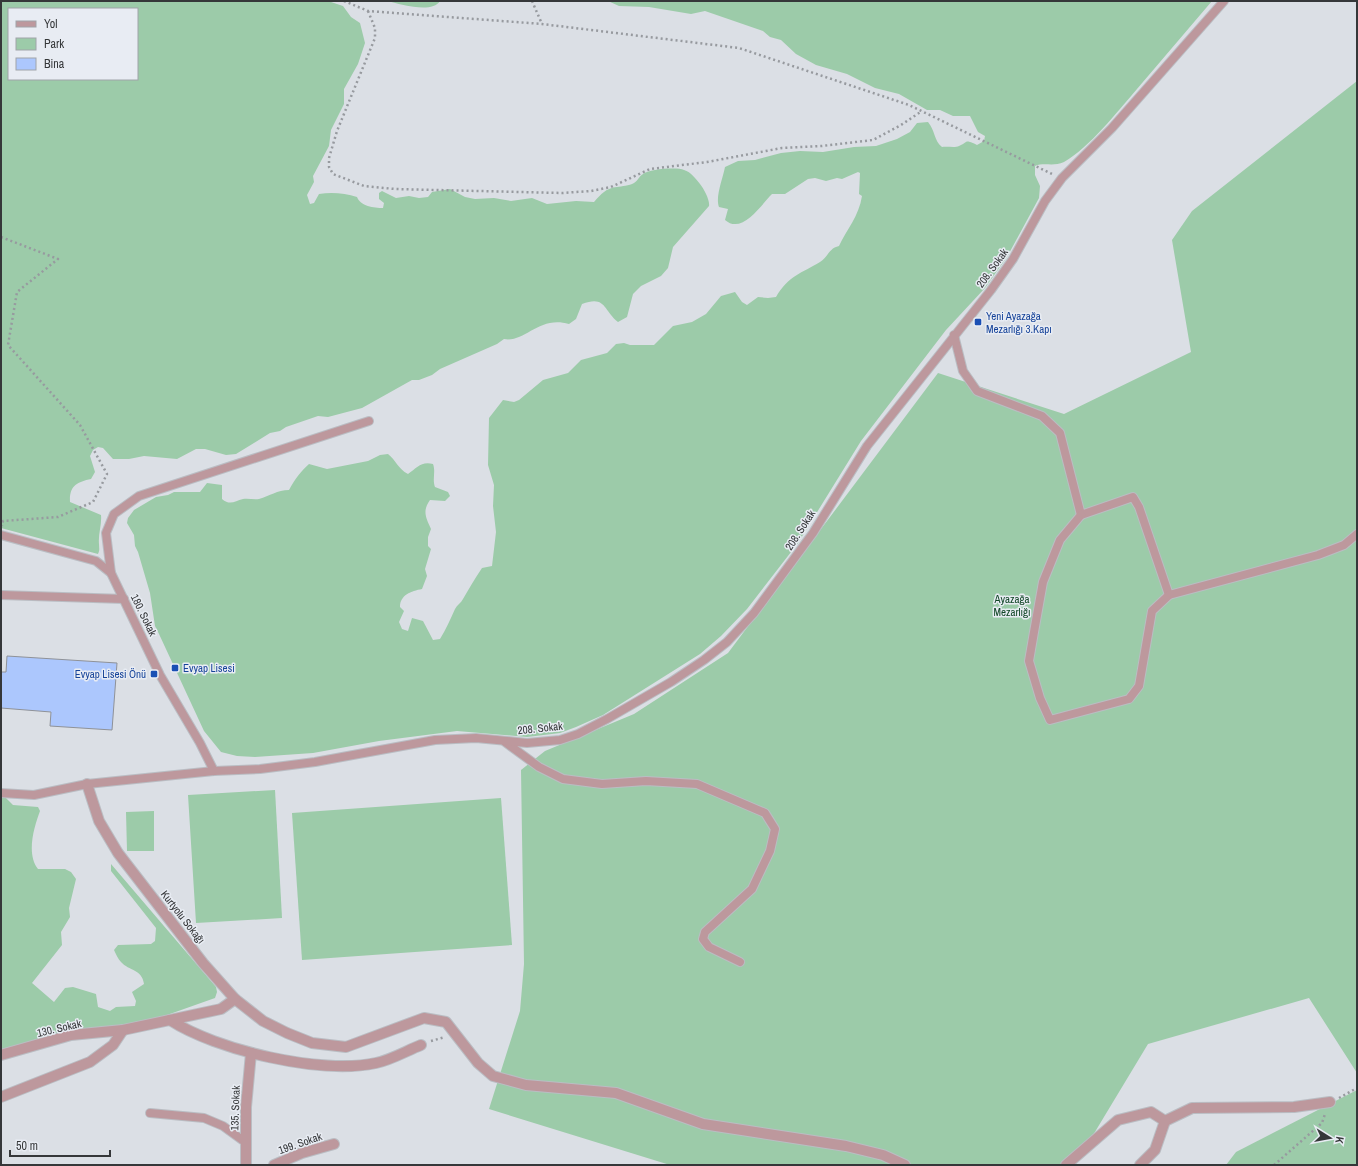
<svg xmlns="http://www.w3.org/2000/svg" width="1358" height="1166" font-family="'Archivo Narrow',sans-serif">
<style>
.green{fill:#9ccba9;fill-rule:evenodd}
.building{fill:#acc7fd;stroke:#8f9298}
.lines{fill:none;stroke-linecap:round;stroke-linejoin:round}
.lane-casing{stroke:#babdc3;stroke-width:10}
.street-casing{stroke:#babdc3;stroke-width:12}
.path{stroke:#979a9f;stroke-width:2.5;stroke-dasharray:2 3;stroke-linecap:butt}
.lane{stroke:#bd989d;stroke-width:8}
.street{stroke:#bd989d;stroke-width:10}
.transit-dot{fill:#1a4fb4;stroke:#e8ecf3;stroke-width:1.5}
.labels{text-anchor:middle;stroke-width:3;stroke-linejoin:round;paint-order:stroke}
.street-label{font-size:11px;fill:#353739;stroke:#e8ecf3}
.transit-label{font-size:11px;fill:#164399;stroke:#e8ecf3;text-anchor:start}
.park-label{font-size:11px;fill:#104626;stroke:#e8ecf3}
</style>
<rect width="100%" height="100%" fill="#dbdfe5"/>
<g class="green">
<path d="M1 1H328L343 6 351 17 360 23 365 43 358 64 344 89V104L331 130 329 146 313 176 314 182 307 195 310 204 314 203 319 194C331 192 345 193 357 197 360 206 374 208 383 208L384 203 379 199V193L382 191 396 198 409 196 419 198 428 197 432 192 450 189 465 197 475 199 494 198 511 201 532 198 547 204 576 201 594 202C601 194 606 188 617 187 622 186 629 186 634 183 638 181 639 176 643 174 649 169 677 167 684 170 691 172 696 179 700 184 704 189 710 200 709 206L673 247 668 268 661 276 641 286 633 294 627 317 618 322C603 310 606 295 582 304L576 319 569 324C539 315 525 343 504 339L497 344 440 369 432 375 419 380H412L362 408 328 417 318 416 286 427 280 431 270 433 236 454 226 455 205 449H196L177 459 144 456 129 459H113L103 448 98 447 93 450 90 456 95 472 91 479C77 482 69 486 70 502L101 515C102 525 98 534 99 544 99 548 100 550 98 554L1 528ZM9 9H137V79H9Z"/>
<path d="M387 1H440C432 14 400 4 387 1Z"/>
<path d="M608 1H1212C1187 30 1162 60 1137 89 1117 112 1090 147 1064 162 1053 167 1044 162 1035 166V175L1040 186 1039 198 1007 257 985 288 946 330 861 441 798 543 747 609 721 636 700 654 603 715 576 727 560 733 527 737 457 731 379 741 313 753 255 757 237 756 221 752 204 731 159 634 155 626 150 593 138 552 135 546 134 535 127 523 128 518 134 510 156 497 168 495 174 492H200L207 483 222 485V499C230 506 235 501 243 499 248 498 254 500 259 499 270 496 277 490 289 490 295 479 301 471 309 464L327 469 368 461 380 455 388 454C396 460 398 469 408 474 417 468 421 461 433 464 436 472 432 479 435 487L448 492 450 496 445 501 430 500C422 511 426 518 431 529L428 537V546L431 549 425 569 427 576 422 589C411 591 400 595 400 607L404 611 399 622 402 629 408 631 412 618 423 621 433 640 440 639C446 629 450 620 455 609 457 605 461 603 463 599 469 589 475 578 482 568L492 566 496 532 493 506 494 485 488 465 489 418 503 400 514 402 519 400 543 380 568 373 581 360 607 353 616 344 624 343 630 345H654L673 326 692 322 706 314 721 296 735 292 742 302 747 305 758 297 768 298 776 297C788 276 802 273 820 262 828 257 829 248 839 246 847 229 859 216 862 196L859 194 860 173 858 172 842 179 837 178 826 181 815 178 808 179 785 194H772C761 205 742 235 725 220L728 209 719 207C715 197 723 178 725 167L738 161 755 160 781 153 800 151 823 152 854 147 876 146 897 139 910 132 917 123 928 122C935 130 934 141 942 147 947 146 955 148 959 146 969 142 964 139 977 145L984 141 985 136 978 132 970 116H953L940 110H927L899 94 875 88 847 74 816 65 796 54 781 40 770 37 763 31 705 11 691 14 649 7 619 6Z"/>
<polygon points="1357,81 1357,1073 1309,998 1148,1044 1075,1165 670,1165 489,1109 520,1011 524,964 521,770 545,751 634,714 728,653 938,373 1064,414 1191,352 1172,240 1192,211"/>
<polygon points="275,790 282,918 196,923 188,795"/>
<path d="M1 793 13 805 38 807 40 811C34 827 26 854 38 869H65L71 872 76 879 69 908 70 917 61 932 62 945 32 983 54 1002 65 988 73 987 96 994 98 1007 110 1011 116 1007 135 1006 136 1001 132 992 144 984C142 969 129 971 121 962 118 959 116 954 114 950L118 945 151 944 155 941 156 928 111 871V864L216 987 217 992 215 998 167 1015 117 1027 61 1032 1 1050Z"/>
<polygon points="501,798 512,945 302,960 292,813"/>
<polygon points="154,811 154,851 127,851 126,812"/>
<polygon points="1357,1090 1357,1165 1226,1165 1236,1152"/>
</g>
<polygon class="building" points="7,656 117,663 112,730 50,726 51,712 1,708 1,672 6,672"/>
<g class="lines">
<defs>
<g id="lane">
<polyline points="954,335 963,371 977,391 1042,416 1060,433 1081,515 1133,497 1139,507 1169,595"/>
<polyline points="1081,515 1060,540 1043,582 1034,632 1029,661 1040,698 1050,720 1129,699 1139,686 1152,611 1169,595 1318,555 1344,545 1357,534"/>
<polyline points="1,535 96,561 111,573 160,675 200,743 214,771"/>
<polyline points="111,573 106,533 114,514 139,496 369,421"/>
<polyline points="1,595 124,599"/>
<polyline points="505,742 539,767 563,779 602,784 646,781 697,784 765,813 775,829 770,851 752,889 705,932 703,939 709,947 740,962"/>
<polyline points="1,793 34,795 87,784 214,771 260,769 315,762 435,740 476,738 527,743 560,740 578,734 607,719 671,682 704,660 727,642 754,613 813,533 867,446 991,290 1013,259 1045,201 1062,178 1112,128 1224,1"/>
<polyline points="150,1113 204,1118 223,1126 245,1142"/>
</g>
<g id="street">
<polyline points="235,999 263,1021 287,1033 312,1043 346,1047 424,1018 446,1022 478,1063 493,1076 526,1085 616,1093 703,1124 846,1146 883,1155 905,1165"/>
<path d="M170 1020C216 1050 321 1075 376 1063 391 1060 406 1051 421 1045"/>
<polyline points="1,1055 71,1035 123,1030 221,1009 235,999 203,963 118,853 99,821 87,784"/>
<polyline points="1,1097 90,1062 113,1045 123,1030"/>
<polyline points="1165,1121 1192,1108 1294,1107 1330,1102"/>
<polyline points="246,1165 246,1107 251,1053"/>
<polyline points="274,1165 302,1153 334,1144"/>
<polyline points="1066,1165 1118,1120 1151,1112 1165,1121"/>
<polyline points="1140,1165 1155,1150 1165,1121"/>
</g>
</defs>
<use href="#lane" class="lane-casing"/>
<use href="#street" class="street-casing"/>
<g class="path">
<polyline points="344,1 368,11 542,24 739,48 909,105 1052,174"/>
<polyline points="532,1 542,24"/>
<polyline points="368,11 375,28 375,38 337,131 329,158 329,167 333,174 364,186 395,189 562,193 591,191 611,187 650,169 707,162 782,148 822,146 873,140 901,125 922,111"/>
<polyline points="1,237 58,259 17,292 8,345 80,425 107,474 93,502 58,517 3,521 2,526"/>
<polyline points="431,1041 445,1037"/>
<polyline points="1339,1098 1357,1088"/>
<polyline points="1274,1165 1322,1123 1325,1114"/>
</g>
<use href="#lane" class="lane"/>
<use href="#street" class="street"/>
</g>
<g class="transit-dot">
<rect x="974" y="318" width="8" height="8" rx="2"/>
<rect x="171" y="664" width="8" height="8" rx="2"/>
<rect x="150" y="670" width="8" height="8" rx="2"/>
</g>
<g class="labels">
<g class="street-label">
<text transform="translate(992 268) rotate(-54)" y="4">208. Sokak</text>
<text transform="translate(800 530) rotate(-57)" y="4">208. Sokak</text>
<text transform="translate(144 615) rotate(64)" y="4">180. Sokak</text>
<text transform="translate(540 728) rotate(-6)" y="4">208. Sokak</text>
<text transform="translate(183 917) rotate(52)" y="4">Kurtyolu Sokağı</text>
<text transform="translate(59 1028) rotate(-13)" y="4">130. Sokak</text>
<text transform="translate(235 1108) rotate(-88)" y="4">135. Sokak</text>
<text transform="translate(300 1143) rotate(-19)" y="4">199. Sokak</text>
</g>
<g class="transit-label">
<text x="986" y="320">Yeni Ayazağa<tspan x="986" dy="13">Mezarlığı 3.Kapı</tspan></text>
<text x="183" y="672">Evyap Lisesi</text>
<text x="146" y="678" text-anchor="end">Evyap Lisesi Önü</text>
</g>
<g class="park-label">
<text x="1012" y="603">Ayazağa<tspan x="1012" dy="13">Mezarlığı</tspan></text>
</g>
</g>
<rect width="1358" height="1166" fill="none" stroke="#353739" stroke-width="4"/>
<rect x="8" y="8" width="130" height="72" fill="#e8ecf3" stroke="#a0a4a9"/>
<rect x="16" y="21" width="20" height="6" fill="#bd989d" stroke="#a0a4a9"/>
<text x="44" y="28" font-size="12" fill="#353739">Yol</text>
<rect x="16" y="38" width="20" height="12" fill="#9ccba9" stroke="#a0a4a9"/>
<text x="44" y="48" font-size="12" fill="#353739">Park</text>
<rect x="16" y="58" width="20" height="12" fill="#acc7fd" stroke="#a0a4a9"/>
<text x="44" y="68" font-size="12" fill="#353739">Bina</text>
<g transform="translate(1330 1138) rotate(101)" stroke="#e8ecf3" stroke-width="3" paint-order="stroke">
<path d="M0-3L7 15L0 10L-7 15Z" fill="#353739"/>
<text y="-6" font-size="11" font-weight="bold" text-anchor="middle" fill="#353739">K</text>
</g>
<path d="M10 1150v6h100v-6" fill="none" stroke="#353739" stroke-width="2"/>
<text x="16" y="1150" font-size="12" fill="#353739" stroke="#e8ecf3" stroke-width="3" paint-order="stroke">50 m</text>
</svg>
